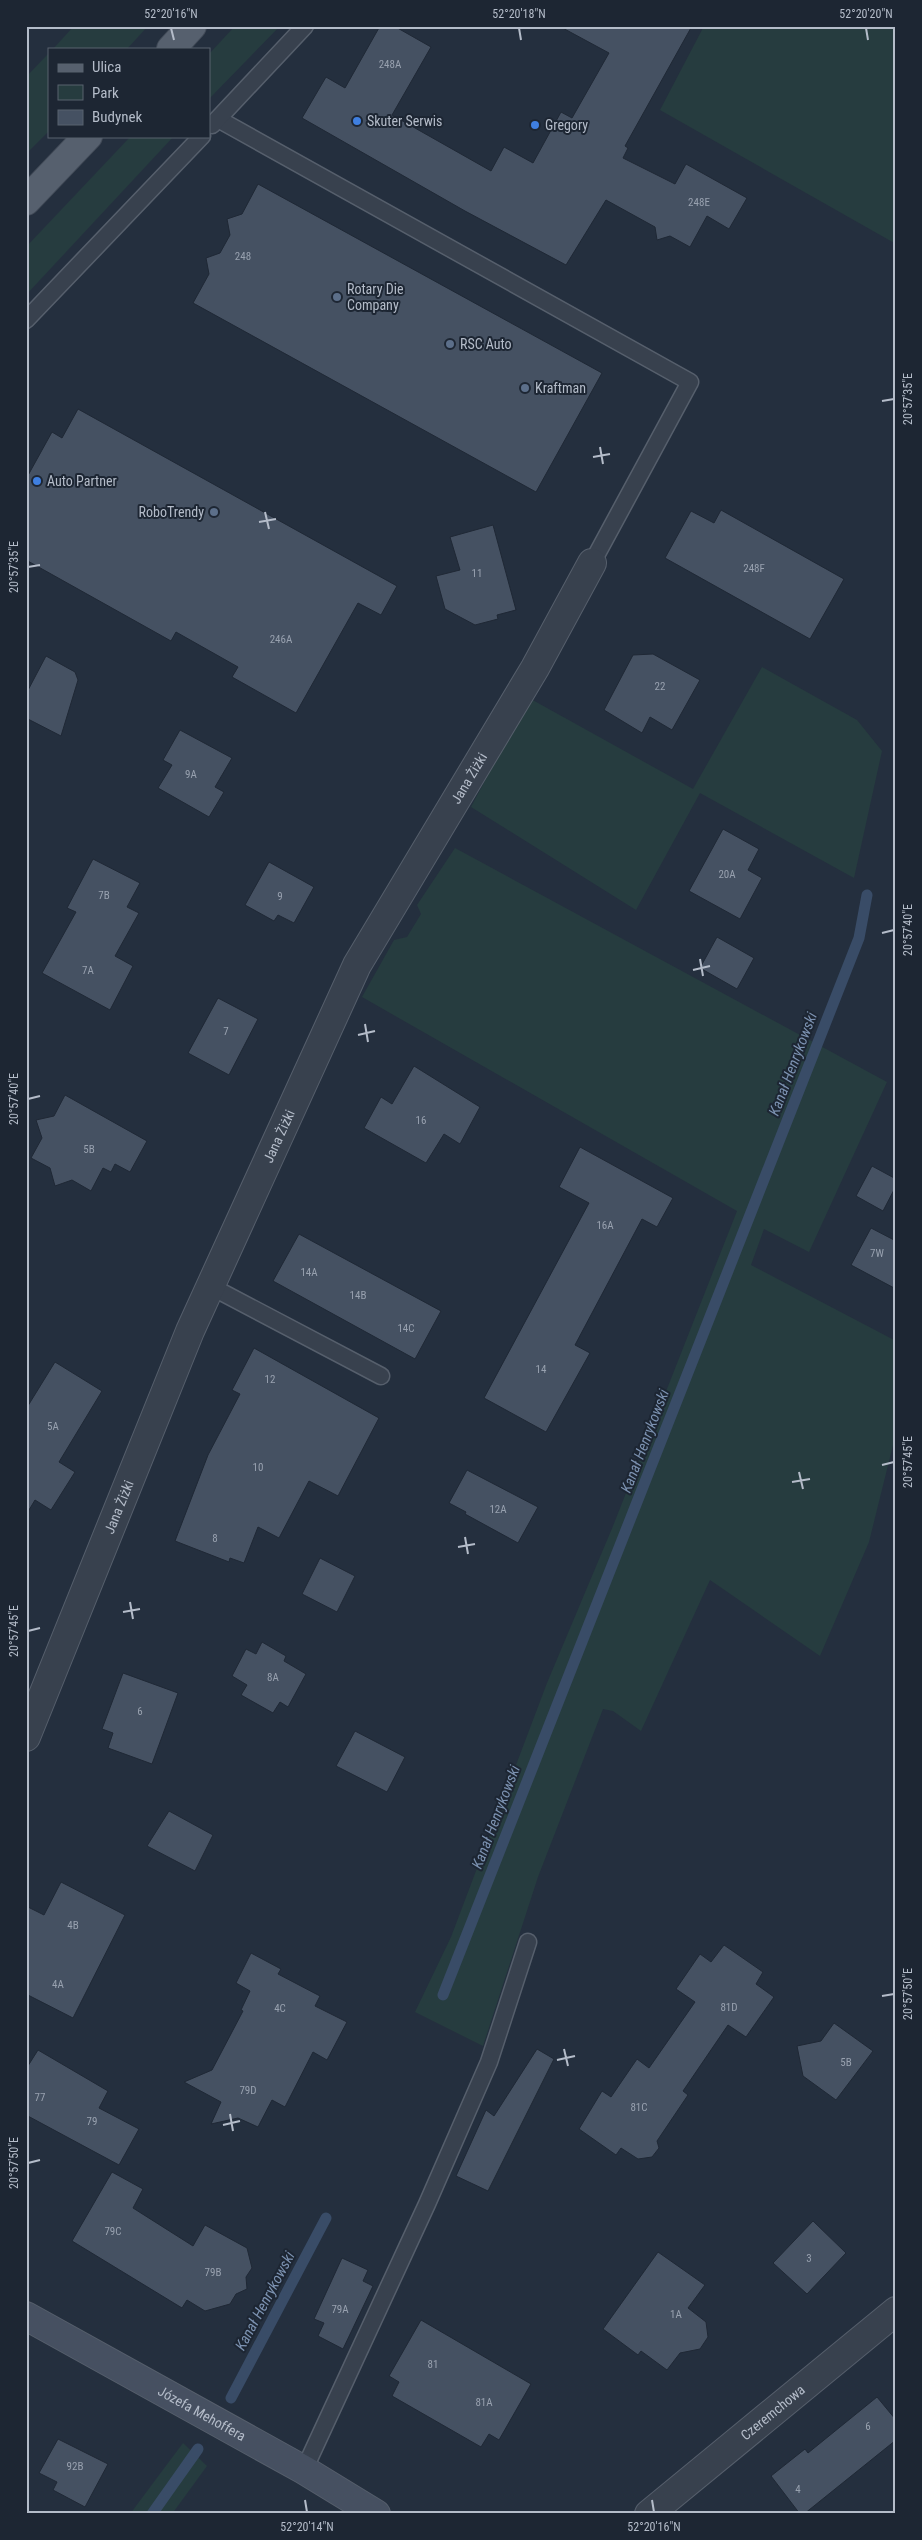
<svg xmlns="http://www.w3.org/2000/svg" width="922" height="2540" font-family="'Roboto Condensed',sans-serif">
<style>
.green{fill:#263c3f}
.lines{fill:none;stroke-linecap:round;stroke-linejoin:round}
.stream{stroke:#394c67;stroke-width:11}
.building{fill:#455162;stroke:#1f2835}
.lane-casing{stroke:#565f6c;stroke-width:19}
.street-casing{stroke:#565f6c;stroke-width:30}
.secondary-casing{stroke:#565f6c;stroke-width:30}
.primary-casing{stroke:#414a57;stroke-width:30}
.lane{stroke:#38414e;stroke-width:16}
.street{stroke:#38414e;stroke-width:28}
.secondary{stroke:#465061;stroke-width:28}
.primary{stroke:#56606e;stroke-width:28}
.ticks{fill:none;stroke:#b4bcc9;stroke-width:2}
.shop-dot{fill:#3f7fe0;stroke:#1d2633;stroke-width:2}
.service-dot{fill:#5c6f8a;stroke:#1d2633;stroke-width:2}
.labels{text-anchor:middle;stroke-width:4;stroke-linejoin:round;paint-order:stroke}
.number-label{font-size:11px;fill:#98a1af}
.poi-label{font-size:14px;fill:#b4bcc9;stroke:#1d2633;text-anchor:start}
.street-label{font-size:14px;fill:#b4bcc9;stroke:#1d2633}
.water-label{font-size:15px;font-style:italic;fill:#7c92b1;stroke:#1d2633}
.neatline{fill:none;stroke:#b4bcc9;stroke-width:2}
.ticks-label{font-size:12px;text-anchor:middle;fill:#b4bcc9}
</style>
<rect width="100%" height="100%" fill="#242f3e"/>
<g class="green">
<polygon points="74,26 148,26 127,49 53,49"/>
<polygon points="235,26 280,26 209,99 209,54"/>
<polygon points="704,26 896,26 896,244 660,110"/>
<polygon points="49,53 49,131 26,154 26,77"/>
<polygon points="131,136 174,136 26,295 26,247"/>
<polygon points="762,667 857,720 882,751 854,878 700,793 636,910 471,807 529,698 693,789"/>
<polygon points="455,848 887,1082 809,1252 764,1229 751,1265 896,1341 896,1433 869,1542 820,1656 710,1580 641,1731 613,1711 603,1709 538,1877 483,2046 415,2012 451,1937 547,1683 613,1526 737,1211 362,997 394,940 407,937 421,914 417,905"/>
<polygon points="183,2443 207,2466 172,2514 130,2514"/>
</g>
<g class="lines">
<g class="stream">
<polyline points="443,1995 859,938 867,895"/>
<polyline points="231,2398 326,2218"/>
<polyline points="152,2514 198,2449"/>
</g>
</g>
<g class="building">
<polygon points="380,26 394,26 431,47 392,115 491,171 504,147 533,163 561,112 572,118 609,53 559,26 692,26 625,146 628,148 623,158 675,184 686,164 747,198 729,229 707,216 690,247 670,236 657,240 655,227 606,200 566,265 465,211 302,118 326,77 345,88"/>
<polygon points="258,184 602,373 536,492 193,303 209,274 206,258 220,253 230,235 227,219 242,214"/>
<polygon points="78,409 397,586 381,615 358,603 296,713 232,677 238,667 176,632 171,641 26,560 26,479 52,432 62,438"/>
<polygon points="721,510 844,579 810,639 665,558 691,511 714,523"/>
<polygon points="493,525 516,610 497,615 498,619 475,625 445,609 436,576 460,570 450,537"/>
<polygon points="653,654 700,680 672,730 650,717 642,733 604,710 633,655"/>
<polygon points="46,656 75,672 78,680 61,736 26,718 26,694"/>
<polygon points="180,730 232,758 215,787 224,792 209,817 158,788 172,765 163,760"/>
<polygon points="723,829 759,849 748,870 762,878 740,919 689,891"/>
<polygon points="93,859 140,883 127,907 139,913 115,956 133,966 110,1010 42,973 76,912 67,908"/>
<polygon points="269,862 314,887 294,923 278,915 274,921 245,905"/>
<polygon points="717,937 754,958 737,989 700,968"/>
<polygon points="218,998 258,1019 229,1075 188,1053"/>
<polygon points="414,1066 480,1107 460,1144 444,1134 426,1163 364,1128 381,1097 392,1104"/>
<polygon points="65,1095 147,1141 130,1172 115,1164 111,1172 103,1168 91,1191 72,1180 55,1186 50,1168 31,1158 42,1138 36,1120 54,1116"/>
<polygon points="580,1147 673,1198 657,1227 642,1219 575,1345 590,1353 546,1432 484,1398 589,1203 559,1187"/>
<polygon points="872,1166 896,1179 896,1186 883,1211 856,1196"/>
<polygon points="871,1228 896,1241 896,1289 851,1265"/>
<polygon points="299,1234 441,1311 415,1359 273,1281"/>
<polygon points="254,1348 379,1418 338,1496 309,1481 279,1538 258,1527 244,1563 230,1558 229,1562 175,1541 208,1455 240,1394 232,1390"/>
<polygon points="55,1362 102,1391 59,1462 75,1472 51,1510 35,1500 26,1515 26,1409"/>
<polygon points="467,1470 538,1507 518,1543 465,1514 466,1512 449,1503"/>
<polygon points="320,1558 355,1576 337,1612 302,1594"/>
<polygon points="262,1642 286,1656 284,1661 306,1674 288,1707 280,1702 273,1713 241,1695 247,1685 232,1676 246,1649 256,1654"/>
<polygon points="123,1673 178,1693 152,1764 108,1748 113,1733 102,1729"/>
<polygon points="355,1731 405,1757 387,1792 336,1766"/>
<polygon points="169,1811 213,1835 195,1871 147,1846"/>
<polygon points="61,1882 125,1915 73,2018 26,1994 26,1906 44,1915"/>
<polygon points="724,1945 763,1972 756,1984 774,1997 746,2037 728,2025 683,2091 688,2095 657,2141 659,2148 652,2157 638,2159 621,2148 616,2155 579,2129 602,2091 611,2097 637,2059 649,2068 695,2002 676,1989 700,1954 711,1962"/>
<polygon points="251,1953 281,1969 278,1974 320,1996 315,2006 347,2022 327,2060 313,2052 285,2107 272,2100 258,2127 238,2118 211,2124 221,2102 184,2082 212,2070 243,2011 241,2010 250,1991 236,1983"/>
<polygon points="834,2023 873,2051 836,2100 803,2076 797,2046 821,2041"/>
<polygon points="537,2049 554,2059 488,2191 456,2176 486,2110 494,2116"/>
<polygon points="38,2050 108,2091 99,2108 139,2129 119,2165 26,2115 26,2069"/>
<polygon points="112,2172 143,2189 133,2208 193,2246 205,2225 247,2248 252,2268 246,2277 247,2289 236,2294 230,2304 205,2311 187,2300 182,2308 72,2241"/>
<polygon points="813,2221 846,2253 807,2294 773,2263"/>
<polygon points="658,2252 705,2285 688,2308 706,2322 708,2337 700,2349 680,2353 667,2370 641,2351 638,2355 603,2329"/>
<polygon points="342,2258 368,2270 363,2281 373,2286 343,2349 318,2336 324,2323 314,2319"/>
<polygon points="421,2320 531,2384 499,2440 489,2434 481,2447 392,2396 399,2382 389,2376"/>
<polygon points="877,2397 896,2420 896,2440 804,2514 800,2514 771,2476 805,2449 808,2453"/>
<polygon points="58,2439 108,2464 85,2507 53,2490 57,2482 39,2473"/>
</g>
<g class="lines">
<defs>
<g id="lane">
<polyline points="218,119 690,382 592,563"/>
<polyline points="212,125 305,26"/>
<polyline points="26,320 202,136"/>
<polyline points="210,1286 381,1376"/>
<polyline points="304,2470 427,2204 489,2062 528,1942"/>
</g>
<g id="street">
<path id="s1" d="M26 1737 190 1331 357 965 535 668 592 563"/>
<path id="s2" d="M649 2514 896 2311"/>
</g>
<g id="secondary">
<path id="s3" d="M26 2316 304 2470 376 2514"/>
</g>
<g id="primary">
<polyline points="171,49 192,26"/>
<polyline points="26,201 88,136"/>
</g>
</defs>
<use href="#lane" class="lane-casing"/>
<use href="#street" class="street-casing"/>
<use href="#secondary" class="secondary-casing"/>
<use href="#primary" class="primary-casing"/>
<use href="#lane" class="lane"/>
<use href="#street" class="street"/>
<use href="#secondary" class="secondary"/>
<use href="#primary" class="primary"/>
</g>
<path class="ticks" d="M171 28 174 40M519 28 521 40M866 28 868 40M882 401 894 399M600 447 603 464M593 457 610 454M265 512 269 529M259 522 276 519M28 567 40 565M882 933 894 930M700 959 703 976M693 970 710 966M365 1024 368 1042M358 1035 375 1031M28 1099 40 1096M882 1465 894 1462M799 1472 803 1489M792 1482 810 1479M465 1537 468 1554M458 1547 475 1544M130 1602 133 1619M123 1612 140 1609M28 1631 40 1628M882 1996 894 1994M564 2049 568 2066M557 2060 575 2056M230 2114 233 2131M223 2125 240 2121M28 2163 40 2160M305 2500 307 2512M652 2500 654 2512"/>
<g class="shop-dot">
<circle cx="357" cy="121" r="5"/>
<circle cx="535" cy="125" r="5"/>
<circle cx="37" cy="481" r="5"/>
</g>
<g class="service-dot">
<circle cx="337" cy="297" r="5"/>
<circle cx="450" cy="344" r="5"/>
<circle cx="525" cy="388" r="5"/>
<circle cx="214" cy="512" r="5"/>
</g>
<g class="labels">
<g class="number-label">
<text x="390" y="68">248A</text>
<text x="699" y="206">248E</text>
<text x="243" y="260">248</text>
<text x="754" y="572">248F</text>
<text x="477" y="577">11</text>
<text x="281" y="643">246A</text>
<text x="660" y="690">22</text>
<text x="191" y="778">9A</text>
<text x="727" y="878">20A</text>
<text x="104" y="899">7B</text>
<text x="280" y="900">9</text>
<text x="88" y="974">7A</text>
<text x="226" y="1035">7</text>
<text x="421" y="1124">16</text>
<text x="89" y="1153">5B</text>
<text x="605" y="1229">16A</text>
<text x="877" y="1257">7W</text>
<text x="309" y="1276">14A</text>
<text x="358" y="1299">14B</text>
<text x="406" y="1332">14C</text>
<text x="541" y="1373">14</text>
<text x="270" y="1383">12</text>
<text x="53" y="1430">5A</text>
<text x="258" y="1471">10</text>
<text x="498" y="1513">12A</text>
<text x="215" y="1542">8</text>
<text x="273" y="1681">8A</text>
<text x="140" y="1715">6</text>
<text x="73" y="1929">4B</text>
<text x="58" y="1988">4A</text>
<text x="729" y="2011">81D</text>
<text x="280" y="2012">4C</text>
<text x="846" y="2066">5B</text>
<text x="248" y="2094">79D</text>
<text x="40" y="2101">77</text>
<text x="639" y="2111">81C</text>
<text x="92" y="2125">79</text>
<text x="113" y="2235">79C</text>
<text x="809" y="2262">3</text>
<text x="213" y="2276">79B</text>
<text x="340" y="2313">79A</text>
<text x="676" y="2318">1A</text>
<text x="433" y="2368">81</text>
<text x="484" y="2406">81A</text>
<text x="868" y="2430">6</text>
<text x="75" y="2470">92B</text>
<text x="798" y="2493">4</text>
</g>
<g class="poi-label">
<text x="367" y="126">Skuter Serwis</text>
<text x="545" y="130">Gregory</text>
<text x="347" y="294">Rotary Die<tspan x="347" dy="16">Company</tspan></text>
<text x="460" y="349">RSC Auto</text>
<text x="535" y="393">Kraftman</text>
<text x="47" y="486">Auto Partner</text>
<text x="204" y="517" text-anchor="end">RoboTrendy</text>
</g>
<g class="street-label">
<text dy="5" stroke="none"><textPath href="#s1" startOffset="1058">Jana Żiżki</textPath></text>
<text dy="5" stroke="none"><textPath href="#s1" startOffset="652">Jana Żiżki</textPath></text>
<text dy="5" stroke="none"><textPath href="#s1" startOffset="248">Jana Żiżki</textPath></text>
<text dy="5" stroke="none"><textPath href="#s2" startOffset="160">Czeremchowa</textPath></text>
<text dy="5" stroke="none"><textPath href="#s3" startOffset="201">Józefa Mehoffera</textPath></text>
</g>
<g class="water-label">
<text transform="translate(793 1064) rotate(-69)" y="5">Kanał Henrykowski</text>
<text transform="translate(645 1441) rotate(-69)" y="5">Kanał Henrykowski</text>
<text transform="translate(496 1817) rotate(-69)" y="5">Kanał Henrykowski</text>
<text transform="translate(265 2301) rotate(-62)" y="5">Kanał Henrykowski</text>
</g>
</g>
<rect width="922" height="2540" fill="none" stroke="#1d2633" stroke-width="55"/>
<rect x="48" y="48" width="162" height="90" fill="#1d2633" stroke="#59626f"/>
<rect x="58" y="64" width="25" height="8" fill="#56606e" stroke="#59626f"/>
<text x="92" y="72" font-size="15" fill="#b4bcc9">Ulica</text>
<rect x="58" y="85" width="25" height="15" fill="#263c3f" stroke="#59626f"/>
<text x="92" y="98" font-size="15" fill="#b4bcc9">Park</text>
<rect x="58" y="110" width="25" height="15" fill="#455162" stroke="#59626f"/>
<text x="92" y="122" font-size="15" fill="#b4bcc9">Budynek</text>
<rect x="28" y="28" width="866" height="2484" class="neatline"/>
<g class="ticks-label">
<text x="171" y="18">52°20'16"N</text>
<text x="519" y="18">52°20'18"N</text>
<text x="866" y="18">52°20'20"N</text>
<text transform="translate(908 399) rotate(-90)" y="4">20°57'35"E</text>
<text transform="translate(14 567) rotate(-90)" y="4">20°57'35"E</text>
<text transform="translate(908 930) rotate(-90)" y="4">20°57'40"E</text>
<text transform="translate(14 1099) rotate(-90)" y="4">20°57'40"E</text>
<text transform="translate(908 1462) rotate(-90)" y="4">20°57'45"E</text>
<text transform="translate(14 1631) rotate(-90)" y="4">20°57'45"E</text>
<text transform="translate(908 1994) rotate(-90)" y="4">20°57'50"E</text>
<text transform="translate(14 2163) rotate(-90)" y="4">20°57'50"E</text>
<text x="307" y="2531">52°20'14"N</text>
<text x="654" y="2531">52°20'16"N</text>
</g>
</svg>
